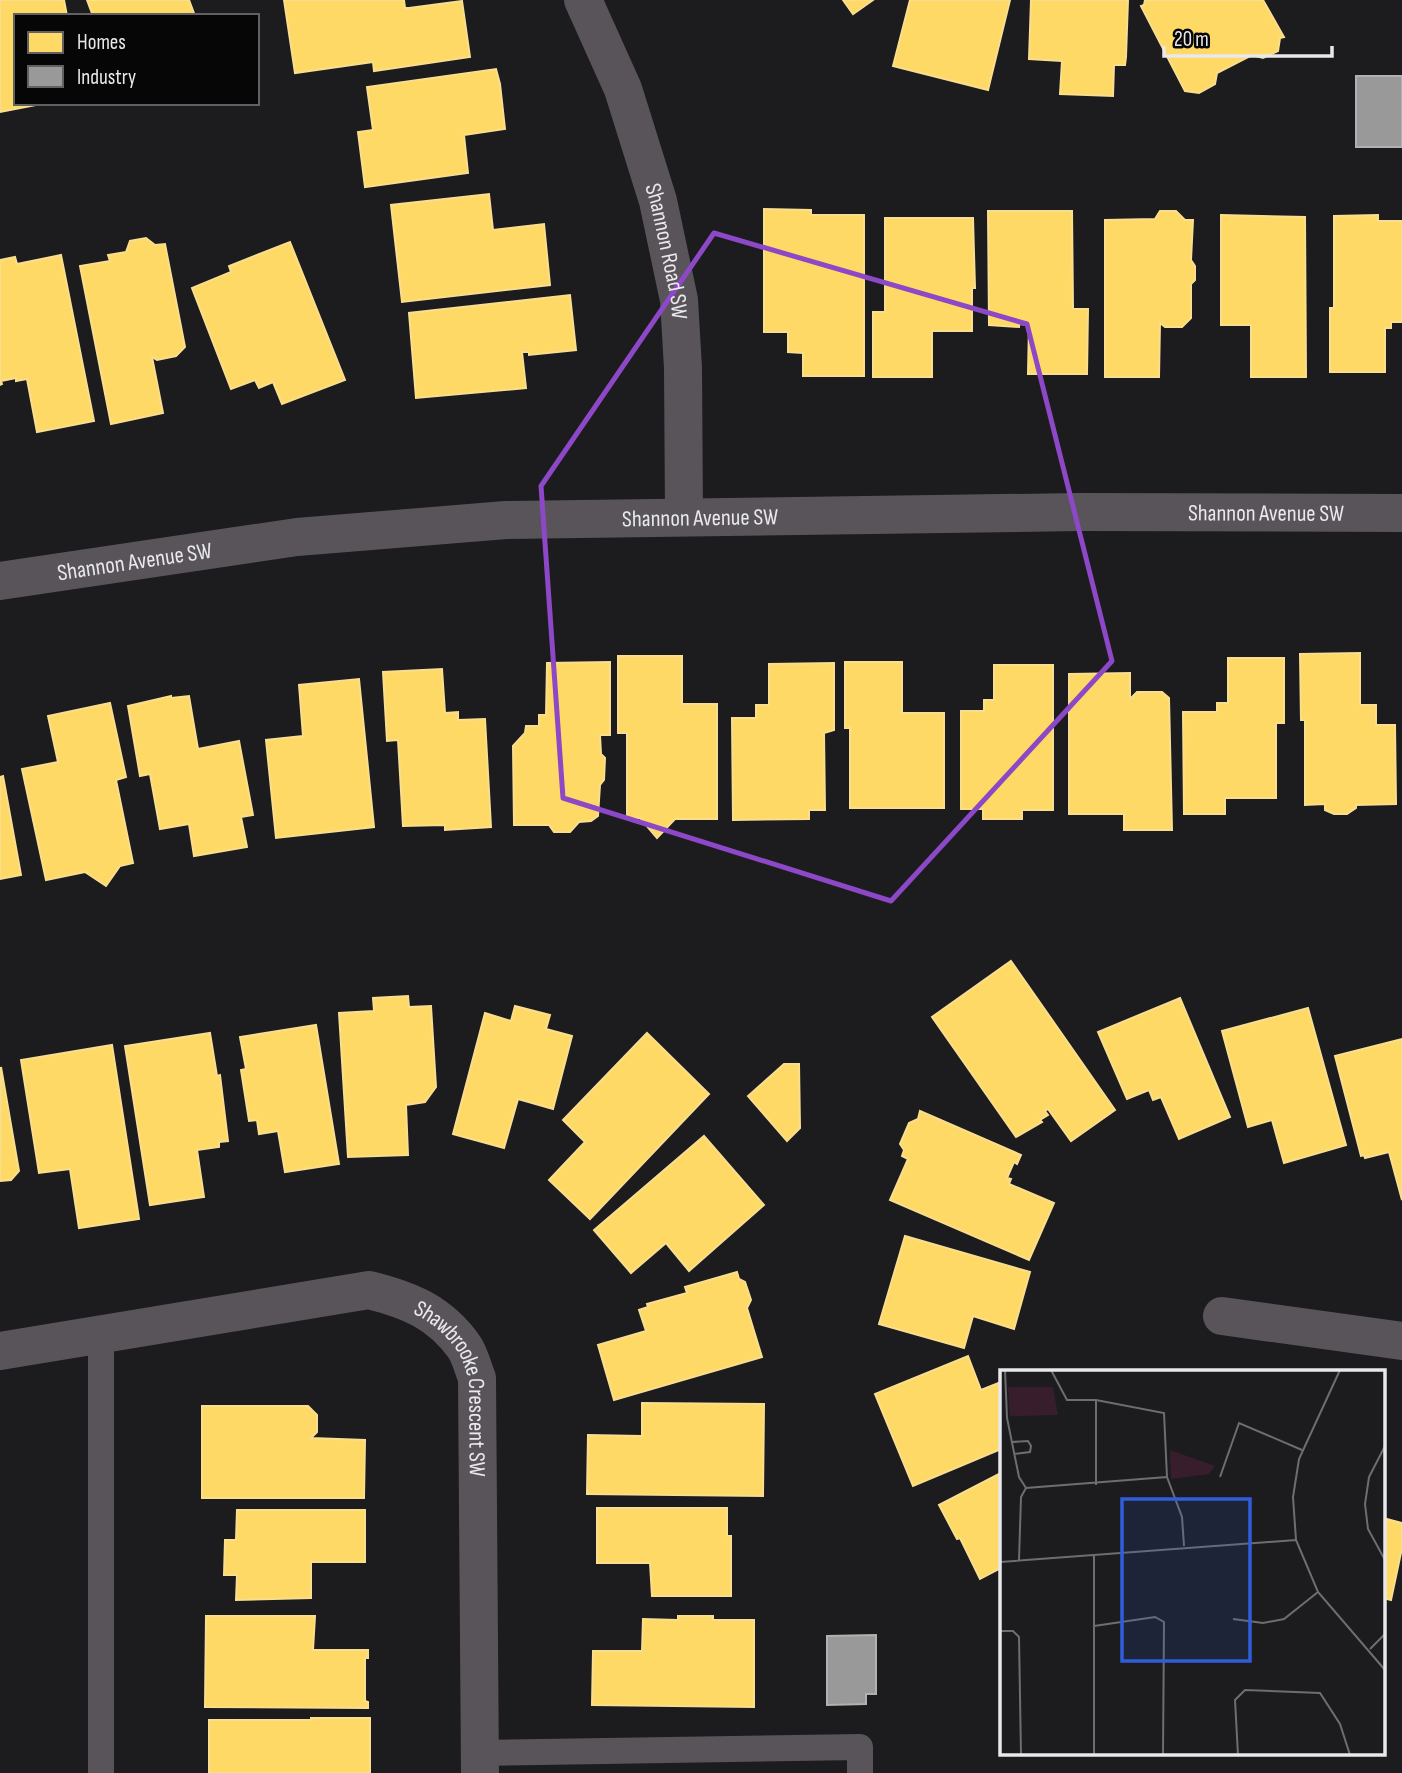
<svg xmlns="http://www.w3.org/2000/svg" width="1402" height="1773" font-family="'Sofia Sans Condensed',sans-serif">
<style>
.homes{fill:#ffd966;stroke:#f8de8e;stroke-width:2}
.industry{fill:#999;stroke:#b1b1b2;stroke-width:2}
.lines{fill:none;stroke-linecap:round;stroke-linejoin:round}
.lane{stroke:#59545a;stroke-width:26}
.street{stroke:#59545a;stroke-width:38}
.marked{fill:none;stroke:#8c48c6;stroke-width:5;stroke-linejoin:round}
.labels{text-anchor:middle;stroke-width:7;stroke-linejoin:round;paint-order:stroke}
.street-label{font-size:23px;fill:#e9e8eb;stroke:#060607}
.inset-road{fill:none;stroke:#6e6d6f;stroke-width:2}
.view{fill:#315dda;fill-opacity:0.15;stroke:#315dda;stroke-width:3.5}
.inset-edge{fill:none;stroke:#e9e8eb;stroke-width:3.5}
</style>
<rect width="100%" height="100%" fill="#1c1b1d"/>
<g class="homes">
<polygon points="0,0 64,0 67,16 16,16 16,103 46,103 0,112"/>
<polygon points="87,0 189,0 195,16 93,16"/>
<polygon points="284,0 404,0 405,8 409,8 462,1 470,57 374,71 373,62 295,73"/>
<polygon points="843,0 873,0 853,14"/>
<polygon points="910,0 1010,0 988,90 893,66"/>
<polygon points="1031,0 1128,0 1126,57 1125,65 1114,65 1113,96 1060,94 1062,61 1029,59"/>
<polygon points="1145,0 1263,0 1284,37 1280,38 1278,51 1263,58 1252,55 1217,73 1215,84 1199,93 1185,91 1141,6 1144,5"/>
<polygon points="496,69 500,84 505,129 464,135 468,173 365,187 358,132 373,130 367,87"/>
<polygon points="489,194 493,230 544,224 550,285 402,302 391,205"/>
<polygon points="764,209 811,210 811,215 864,215 864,376 803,376 803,353 788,352 788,332 764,332"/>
<polygon points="988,211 1072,211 1073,309 1088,309 1087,374 1028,374 1029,325 1019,324 1019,327 989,325"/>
<polygon points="1160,211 1176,211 1185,220 1193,220 1191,260 1195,266 1195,280 1191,284 1191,318 1182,327 1165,327 1160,323 1159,377 1105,377 1105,220 1155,219"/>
<polygon points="1221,215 1305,217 1306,377 1251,377 1251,325 1221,325"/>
<polygon points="1378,215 1378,221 1402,221 1402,322 1391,322 1391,328 1385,328 1385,372 1330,372 1330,308 1334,308 1334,216"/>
<polygon points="885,218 973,218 975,288 972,288 972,331 932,331 932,377 873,377 873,312 885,312"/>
<polygon points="146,238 155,245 165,244 185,347 176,356 157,360 152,357 163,413 111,424 80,266 110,261 108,255 126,252 130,241"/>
<polygon points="290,242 345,380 282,404 273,382 259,388 255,380 231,389 192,288 231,272 229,266"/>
<polygon points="61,255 94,421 37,432 27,379 16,381 16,378 1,381 2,384 0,385 0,260 15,257 17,264"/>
<polygon points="570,295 576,350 529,355 529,352 522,352 526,388 416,398 409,313"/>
<polygon points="1360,653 1360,705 1376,705 1376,725 1395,725 1396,804 1356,805 1356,808 1347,814 1334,814 1325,810 1325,804 1305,805 1305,720 1301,720 1300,654"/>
<polygon points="618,656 682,656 682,704 717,704 717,819 675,819 657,838 640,818 627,818 627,733 618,733"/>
<polygon points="1228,658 1284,658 1284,723 1276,723 1276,798 1225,798 1225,814 1184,814 1183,712 1217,712 1217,703 1228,703"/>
<polygon points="610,662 610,735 600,735 601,754 605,758 604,780 600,785 598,816 591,821 579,822 570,832 554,832 549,825 514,825 513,746 525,733 526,726 539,726 539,715 546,715 547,663"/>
<polygon points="845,662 902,662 902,713 944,713 944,808 850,808 850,728 845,728"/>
<polygon points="834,663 834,730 824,733 825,810 809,810 809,819 733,820 732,718 756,718 756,705 769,705 769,664"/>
<polygon points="994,665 1053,665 1053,810 1022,810 1022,819 983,819 983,809 961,809 961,711 984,711 984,700 994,700"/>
<polygon points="442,669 445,713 458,712 458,720 485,719 491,827 445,830 445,825 403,826 398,740 387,741 383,672"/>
<polygon points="1130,673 1130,699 1137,692 1162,692 1169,698 1172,830 1124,830 1124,814 1069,814 1069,674"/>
<polygon points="359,679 374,827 276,838 266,740 303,736 299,685"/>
<polygon points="171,696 171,698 189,696 198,749 239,741 253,815 241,817 247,847 194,856 189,824 160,829 150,774 140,776 128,706"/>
<polygon points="110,703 126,777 116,780 133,863 120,866 106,886 85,872 46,880 22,769 58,762 48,716"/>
<polygon points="3,776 21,875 0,879 0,777"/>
<polygon points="1011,961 1115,1110 1071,1141 1048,1109 1045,1111 1048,1115 1040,1120 1042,1122 1016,1137 932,1017"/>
<polygon points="408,996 409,1007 431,1006 436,1087 425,1102 406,1105 408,1155 348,1157 339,1013 374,1011 373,998"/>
<polygon points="1180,998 1230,1117 1179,1139 1161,1097 1153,1100 1149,1090 1127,1099 1098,1032"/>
<polygon points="515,1006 550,1015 546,1029 572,1036 553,1109 518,1099 504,1148 453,1134 485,1013 511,1021"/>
<polygon points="1308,1008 1346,1145 1284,1163 1272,1120 1248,1127 1222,1031"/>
<polygon points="316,1025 339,1164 285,1172 278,1131 259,1134 257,1120 249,1121 241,1070 246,1069 240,1037"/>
<polygon points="210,1033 217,1076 220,1075 228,1141 219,1142 219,1147 197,1150 204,1197 150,1205 125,1046"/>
<polygon points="647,1033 709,1094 590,1219 549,1180 585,1142 563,1120"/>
<polygon points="1402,1039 1402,1200 1389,1152 1365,1158 1364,1155 1361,1156 1335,1056"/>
<polygon points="112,1045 139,1219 79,1228 70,1169 39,1173 21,1060"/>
<polygon points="784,1064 799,1064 800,1128 787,1141 748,1096"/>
<polygon points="1,1067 19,1171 11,1180 0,1181"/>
<polygon points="920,1111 1021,1155 1017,1164 1014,1162 1007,1178 1011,1179 1009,1184 1054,1203 1029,1260 890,1200 908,1159 902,1156 904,1150 900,1144 909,1123 918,1119"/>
<polygon points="704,1136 764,1205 689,1271 666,1243 631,1273 594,1230"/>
<polygon points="905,1236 1030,1272 1014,1329 973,1316 964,1348 879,1324"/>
<polygon points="737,1272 739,1279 745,1282 751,1300 747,1308 762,1357 614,1400 598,1345 646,1331 639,1310 648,1307 647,1304 687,1293 685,1287"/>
<polygon points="968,1356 981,1390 1001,1382 1001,1449 913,1486 875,1394"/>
<polygon points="642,1403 764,1404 763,1496 587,1494 588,1435 642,1436"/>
<polygon points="202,1406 308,1406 317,1415 317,1432 311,1438 365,1440 364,1498 202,1498"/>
<polygon points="1001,1473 1001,1568 980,1579 960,1538 957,1539 939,1505"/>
<polygon points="597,1508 727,1508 727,1536 731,1536 731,1596 652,1596 650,1563 597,1563"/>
<polygon points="237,1510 365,1510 365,1562 311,1562 311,1598 236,1600 237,1575 224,1575 225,1540 236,1540"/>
<polygon points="1383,1518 1402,1523 1402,1548 1391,1600 1383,1598"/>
<polygon points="206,1616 315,1616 313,1650 368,1650 368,1658 365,1658 365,1701 368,1702 368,1708 205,1707"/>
<polygon points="678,1616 713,1616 713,1620 754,1620 754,1707 592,1705 593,1651 642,1651 643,1619 678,1620"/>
<polygon points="311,1718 370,1718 370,1773 209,1773 209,1720 311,1720"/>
</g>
<g class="industry">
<rect x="1356" y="76" width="46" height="71"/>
<polygon points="876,1635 876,1694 866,1694 866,1704 827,1705 827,1636"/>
</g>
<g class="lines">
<g class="lane">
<polyline points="480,1753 860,1747 860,1773"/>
<polyline points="101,1773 101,1336"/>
</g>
<g class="street">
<path id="s1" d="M583 0 623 89 658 201 679 300 683 368 684 516"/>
<path id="s2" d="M0 581 297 537 506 520 1081 512 1402 513"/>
<polyline points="1222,1316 1402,1341"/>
<path id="s3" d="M0 1351 369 1290C409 1300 440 1312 465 1348 470 1356 473 1368 477 1378L480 1773"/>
</g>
</g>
<path class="marked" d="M714 233 1027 324 1112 661 891 901 563 798 541 486Z"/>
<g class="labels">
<g class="street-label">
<text dy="8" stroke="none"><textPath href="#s1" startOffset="266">Shannon Road SW</textPath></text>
<text dy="8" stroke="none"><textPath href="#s2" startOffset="1270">Shannon Avenue SW</textPath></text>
<text dy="8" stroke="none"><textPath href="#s2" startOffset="704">Shannon Avenue SW</textPath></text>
<text dy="8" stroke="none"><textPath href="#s2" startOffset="136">Shannon Avenue SW</textPath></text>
<text dy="8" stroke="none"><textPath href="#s3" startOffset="522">Shawbrooke Crescent SW</textPath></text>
</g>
</g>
<g transform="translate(1000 1370)">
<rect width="385" height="385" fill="#1c1b1d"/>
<path d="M8 17H53L58 45 10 46ZM170 80 215 96 209 104 171 109Z" fill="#381e2d"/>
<path class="inset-road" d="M5 0 7 48 19 107 26 118M51 0 67 30H96L164 43 167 107 182 147 184 176M340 0 299 89 293 127 296 170 318 222 385 300M12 72 28 71 31 76 30 82 14 84M385 76 369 107 365 134 368 159 385 190M220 107 239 53 302 80M96 115V30M94 186V385M19 190 21 127 26 118 167 107M0 192 296 170M233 249 263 253 284 249 318 222M94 256 155 247 164 252 163 385M0 261H13L19 267 21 385M370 279 385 264M238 385 235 330 245 320 320 323 340 354 350 385"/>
<path class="view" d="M122 129H250V291H122Z"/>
<rect width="385" height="385" class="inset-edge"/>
</g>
<rect x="14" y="14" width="245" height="91" fill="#060607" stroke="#616062" stroke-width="2"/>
<rect x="28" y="32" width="35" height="21" fill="#ffd966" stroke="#616062" stroke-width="2"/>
<text x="77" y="49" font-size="21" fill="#e9e8eb">Homes</text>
<rect x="28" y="66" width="35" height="21" fill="#999999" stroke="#616062" stroke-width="2"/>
<text x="77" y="84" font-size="21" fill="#e9e8eb">Industry</text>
<path d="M1164 46v10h168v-10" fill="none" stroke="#e9e8eb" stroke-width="3.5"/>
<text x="1174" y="46" font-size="21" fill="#e9e8eb" stroke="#060607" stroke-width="5" paint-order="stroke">20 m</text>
</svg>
